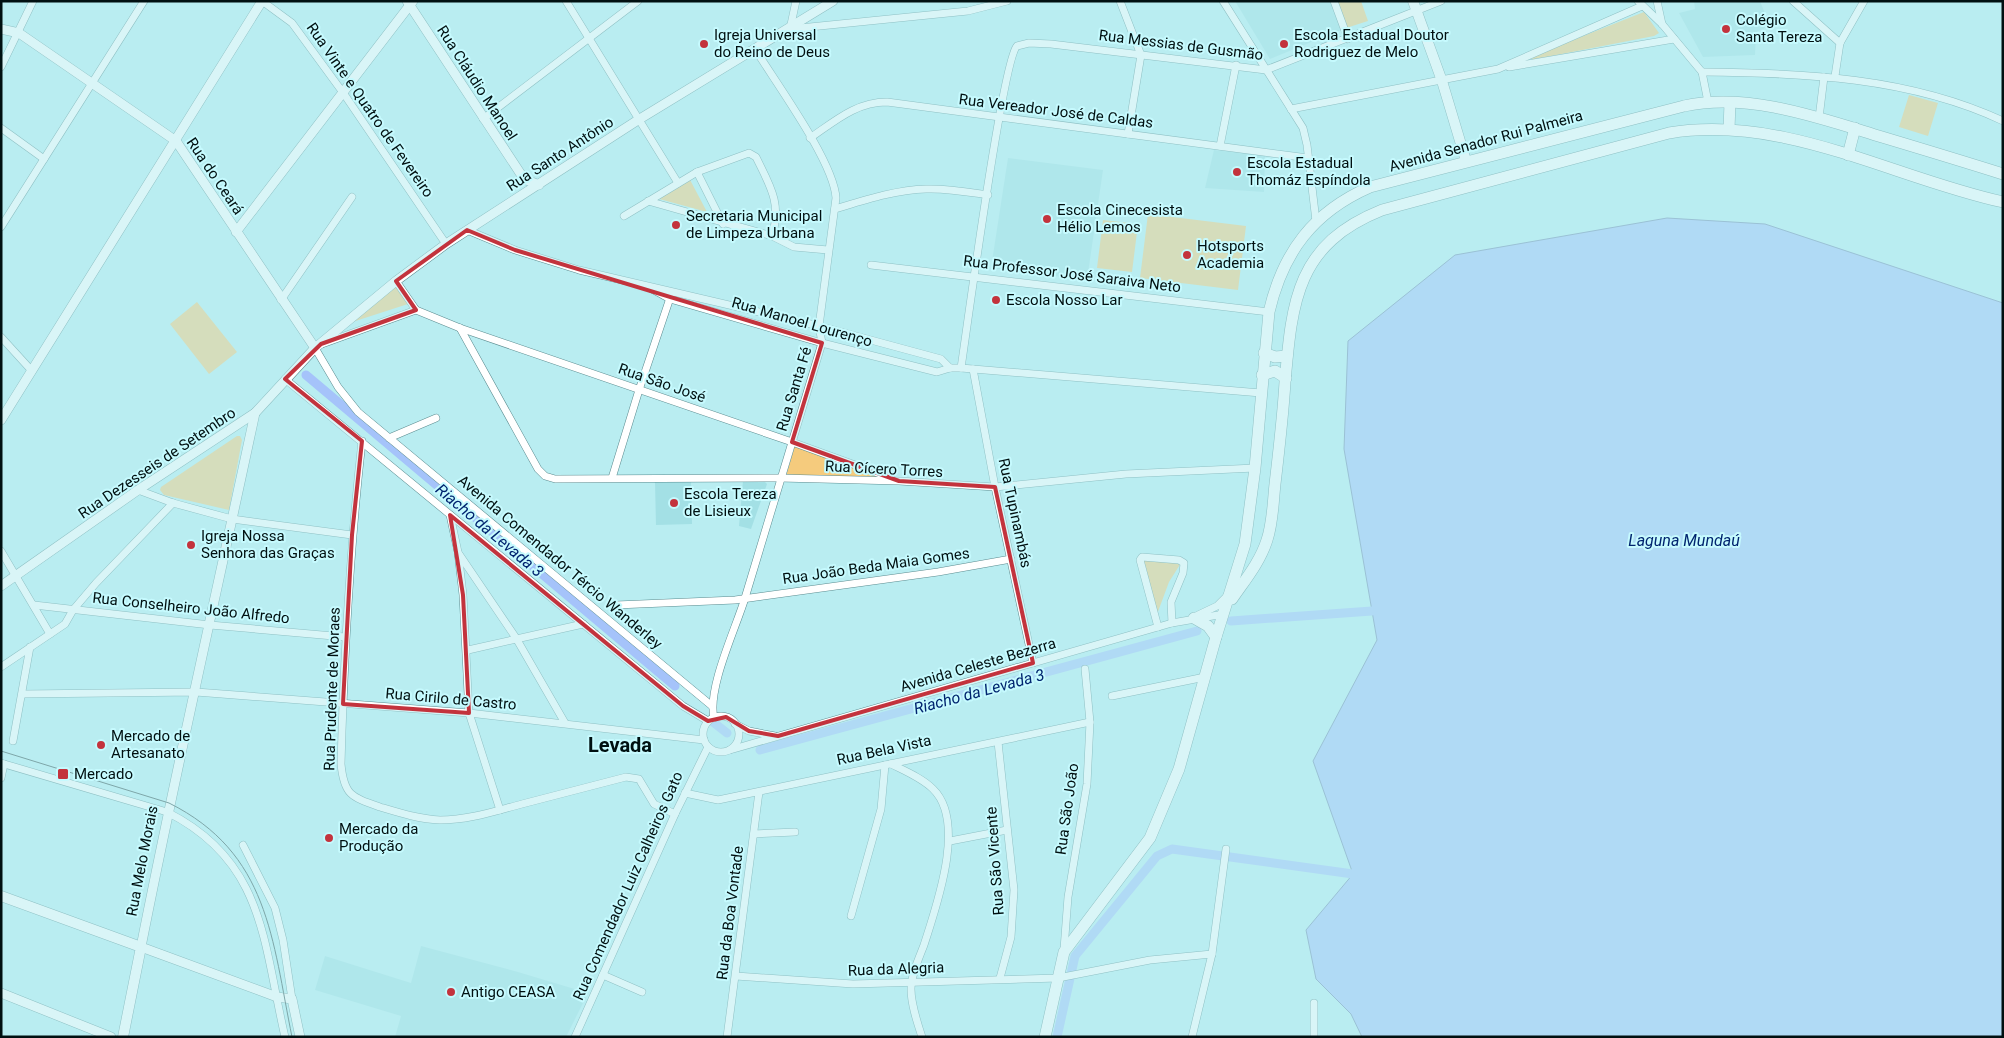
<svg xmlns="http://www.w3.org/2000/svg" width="2004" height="1038" font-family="Roboto,sans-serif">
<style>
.built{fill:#a3e0e5}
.green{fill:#f5cb7d}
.water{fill:#a5c3fa;stroke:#748db4}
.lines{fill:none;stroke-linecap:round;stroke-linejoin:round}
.canal{stroke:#a5c3fa;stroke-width:9}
.minor-casing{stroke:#5b8c90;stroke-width:8}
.tertiary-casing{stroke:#5b8c90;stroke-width:10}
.secondary-casing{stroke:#5b8c90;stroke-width:11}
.primary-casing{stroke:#5b8c90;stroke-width:12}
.minor{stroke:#fff;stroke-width:7}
.tertiary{stroke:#fff;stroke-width:9}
.secondary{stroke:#fff;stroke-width:10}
.primary{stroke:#fff;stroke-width:11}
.tram{stroke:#355051;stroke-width:1}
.marked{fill:none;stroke:#c3333d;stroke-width:4;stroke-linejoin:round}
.poi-dot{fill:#c3333d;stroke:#c6fafe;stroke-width:2}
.labels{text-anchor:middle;stroke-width:4;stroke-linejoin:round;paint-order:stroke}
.poi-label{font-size:15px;fill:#001011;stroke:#c6fafe;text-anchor:start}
.street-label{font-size:15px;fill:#001011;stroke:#c6fafe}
.water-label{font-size:16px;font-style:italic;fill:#00246f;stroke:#c6fafe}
.district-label{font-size:20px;font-weight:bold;fill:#001011;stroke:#c6fafe}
</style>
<rect width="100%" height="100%" fill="#b9edf1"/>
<g class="built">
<polygon points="1235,1 1331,1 1343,29 1270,59"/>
<polygon points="1694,1 1760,1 1770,26 1756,32 1755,55 1703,57 1679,13 1695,9"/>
<polygon points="1214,150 1265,155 1264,192 1205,188"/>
<polygon points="1008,158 1103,170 1087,280 991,268"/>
<polygon points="655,481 691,481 692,524 656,525"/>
<polygon points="743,481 765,482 767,484 751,529 739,526"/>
<polygon points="421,946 518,972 588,993 566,1037 395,1037 401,1016 315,990 325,956 411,983"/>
</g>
<g class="green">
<polygon points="1331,1 1361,1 1368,21 1343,29"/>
<polygon points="1644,12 1659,33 1654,36 1531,60 1535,55"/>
<polygon points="1909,95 1938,103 1928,136 1899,127"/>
<polygon points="688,176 707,212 652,197"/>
<polygon points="1148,214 1246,226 1238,290 1140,278"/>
<polygon points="1103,220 1138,224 1132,272 1097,268"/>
<polygon points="393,283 408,304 337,327"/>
<polygon points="197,302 237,352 209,374 170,324"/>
<polygon points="237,436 240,436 242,440 229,510 164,495 160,490 161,487"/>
<polygon points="795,445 879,477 786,476"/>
<polygon points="1138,559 1181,563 1169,582 1156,617"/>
</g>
<polygon class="water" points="1667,218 1765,224 2003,303 2003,1037 1362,1037 1351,1014 1316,979 1306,930 1353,874 1313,761 1377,640 1344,449 1348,341 1455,255"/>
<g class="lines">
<g class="canal">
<polyline points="306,375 675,686"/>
<polyline points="1231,621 1372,611"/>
<polyline points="713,722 727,733"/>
<polyline points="760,750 1197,631"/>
<polyline points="1057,1037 1075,956 1157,856 1172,849 1353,874"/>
</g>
<defs>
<g id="minor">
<polyline points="262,1 292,23 344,94 446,244"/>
<polyline points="566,1 678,183"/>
<polyline points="796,1 790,29 968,11 1007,1"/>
<polyline points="1120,1 1141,55 1128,134"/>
<polyline points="1223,1 1303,128 1307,145 1316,221"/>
<polyline points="1334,1 1348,39"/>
<polyline points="1638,1 1662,24 1702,72 1708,102"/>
<polyline points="1657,1 1662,24"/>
<polyline points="1793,1 1840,43"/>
<polyline points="1,67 33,1"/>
<polyline points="1509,67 1674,39"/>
<path d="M1702 72C1804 73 1909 77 2003 121"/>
<polyline points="1835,76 1840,43 1864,1"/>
<polyline points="1291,109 1498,69 1642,6"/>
<polyline points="1819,118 1824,77"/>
<polyline points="483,119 638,1"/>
<polyline points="1,128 44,159"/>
<path d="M810 138C835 121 856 102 887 102L1308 158"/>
<polyline points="1220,146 1236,65"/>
<polyline points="697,172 723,224"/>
<polyline points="648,201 772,236 794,247 828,250"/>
<path d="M835 209C865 200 895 190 926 189 947 188 968 192 988 195"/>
<path d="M624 216 697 172 749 153 756 157C770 186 782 203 772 236"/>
<polyline points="1,227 144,1"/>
<polyline points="467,230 515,250 579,270 819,326 941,359 950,368"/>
<polyline points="871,265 1269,312"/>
<polyline points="396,281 416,310 460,328 792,442 891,478"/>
<polyline points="650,288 670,299 822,343 937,372 950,368 961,368 1261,393"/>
<polyline points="281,300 352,197"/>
<polyline points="460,328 538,469 545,476 555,479 780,478 899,481 995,487 1126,474 1255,468"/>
<polyline points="1,337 32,371"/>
<polyline points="322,344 416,310"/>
<polyline points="315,348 338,387 358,412 712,706"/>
<path d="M961 368C967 328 1003 59 1017 46L1029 43 1051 44 1266 70 1441 1"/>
<polyline points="973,369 995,487 1033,663"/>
<polyline points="285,379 683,706 708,721"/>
<polyline points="389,438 436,418"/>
<path d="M362 441C350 549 344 656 341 764 344 795 351 797 380 807 400 813 419 819 440 820 469 820 495 811 522 804 557 795 591 786 626 777L639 779 654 804 675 814"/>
<polyline points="612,478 639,390 671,295"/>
<polyline points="138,490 173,503 232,519 352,535"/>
<polyline points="450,515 458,552 463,595 469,713 500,810"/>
<polyline points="1,551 50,634"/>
<polyline points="459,554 516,638 565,723"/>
<polyline points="34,605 210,625 345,637"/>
<polyline points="616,605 735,600 938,572 1011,559"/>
<polyline points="1198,615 1217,606 1226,597"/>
<polyline points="1158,627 1140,560 1142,557 1179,560 1184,563 1183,573 1171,602 1172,623"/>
<polyline points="468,650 583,624"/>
<polyline points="1,667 65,624 73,610 96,583 173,503"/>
<polyline points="23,694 196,692 469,713 704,740"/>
<polyline points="1112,696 1205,677"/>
<circle cx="721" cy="734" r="18"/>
<path d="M714 718C707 688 736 628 745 598 771 513 797 428 822 343L819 326 836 198C834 162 776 83 755 49"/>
<polyline points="735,724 749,731 775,736"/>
<polyline points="13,741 30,647"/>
<polyline points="998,742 1014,890 1011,937 1000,978"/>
<polyline points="730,750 1172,623 1224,614"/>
<path d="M1 763 167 812C265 861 263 943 285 1037"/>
<path d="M891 764C905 771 922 778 933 789 967 822 936 907 924 945 919 958 911 975 911 989 911 1004 917 1022 922 1037"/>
<polyline points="1,778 4,764"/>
<polyline points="685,793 718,800 1090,722"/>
<polyline points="754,834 795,832"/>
<polyline points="950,841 1007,830"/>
<polyline points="243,845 275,908 283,940 292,999"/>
<polyline points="851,916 881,809 885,765"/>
<polyline points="1064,949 1068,897 1087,784 1090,722 1085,669"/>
<polyline points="603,975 642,992"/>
<polyline points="736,976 853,984 1058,978 1150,960 1212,954"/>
<polyline points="1314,1003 1314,1037"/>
<polyline points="575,1037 675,814 708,747"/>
<polyline points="727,1037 759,792"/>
<polyline points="1192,1037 1212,954 1226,849"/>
</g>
<g id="tertiary">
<polyline points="407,1 524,179 539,185"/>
<polyline points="1,29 19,33 176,141 315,348"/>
<polyline points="236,232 413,1"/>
<path d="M255 413C217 591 176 769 141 947L277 997 292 999 300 1037"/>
<polyline points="1,420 262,1"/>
<polyline points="1,586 138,490 255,413 315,348 396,281 446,244 638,120 833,1"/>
<polyline points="1,993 111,1037"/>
</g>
<g id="secondary">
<polyline points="1413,1 1442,81 1466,161"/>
<polyline points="1,896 141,947 123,1037"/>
</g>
<g id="primary">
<polyline points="1729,129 1730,103"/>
<polyline points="1848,155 1855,128"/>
<polyline points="1264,353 1275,357 1287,356"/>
<polyline points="1262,375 1275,371 1286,378"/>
<path d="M1232 599C1245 580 1260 562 1267 540 1273 522 1273 502 1275 484 1279 450 1283 416 1285 382 1292 300 1297 244 1382 210L1669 133C1785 114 1893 178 2003 202"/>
<polyline points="1194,618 1208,626 1216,637"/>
<path d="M1045 1037 1064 952 1150 838 1179 769 1216 637 1245 544 1255 468 1269 312C1283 252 1313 212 1370 187L1684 106C1749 92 1820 118 1882 137 1922 149 1962 161 2003 174"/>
</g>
</defs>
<use href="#minor" class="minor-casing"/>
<use href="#tertiary" class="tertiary-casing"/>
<use href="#secondary" class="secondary-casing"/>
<use href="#primary" class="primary-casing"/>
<use href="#minor" class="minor"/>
<use href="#tertiary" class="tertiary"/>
<use href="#secondary" class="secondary"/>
<use href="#primary" class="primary"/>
<path class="tram" d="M1 751 169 803C269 853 272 939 292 1037"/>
</g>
<path d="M0 0H2004V1038H0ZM467 230 515 250 822 343 792 442 899 481 995 487 1033 663 778 736 749 731 726 717 708 721 683 706 450 515 463 595 469 713 343 704 352 535 362 441 285 379 321 344 416 310 396 281Z" fill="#b9edf1" fill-opacity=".55" fill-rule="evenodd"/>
<path class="marked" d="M467 230 515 250 822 343 792 442 899 481 995 487 1033 663 778 736 749 731 726 717 708 721 683 706 450 515 463 595 469 713 343 704 352 535 362 441 285 379 321 344 416 310 396 281Z"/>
<g class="poi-dot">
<circle cx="1726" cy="29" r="5"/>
<circle cx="704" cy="44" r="5"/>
<circle cx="1284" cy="44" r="5"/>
<circle cx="1237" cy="172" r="5"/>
<circle cx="1047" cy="219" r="5"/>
<circle cx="676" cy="225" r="5"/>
<circle cx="1187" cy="255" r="5"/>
<circle cx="996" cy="300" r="5"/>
<circle cx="674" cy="503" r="5"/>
<circle cx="191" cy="545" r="5"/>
<circle cx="101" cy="745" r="5"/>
<rect x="57" y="768" width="12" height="12" rx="2.5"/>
<circle cx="329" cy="838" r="5"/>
<circle cx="451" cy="992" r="5"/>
</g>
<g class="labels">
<g class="poi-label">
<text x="1736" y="25">Colégio<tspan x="1736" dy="17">Santa Tereza</tspan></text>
<text x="714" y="40">Igreja Universal<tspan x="714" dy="17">do Reino de Deus</tspan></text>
<text x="1294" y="40">Escola Estadual Doutor<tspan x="1294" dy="17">Rodriguez de Melo</tspan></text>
<text x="1247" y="168">Escola Estadual<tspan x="1247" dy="17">Thomáz Espíndola</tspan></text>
<text x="1057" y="215">Escola Cinecesista<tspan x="1057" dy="17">Hélio Lemos</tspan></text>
<text x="686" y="221">Secretaria Municipal<tspan x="686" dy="17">de Limpeza Urbana</tspan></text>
<text x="1197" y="251">Hotsports<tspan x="1197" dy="17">Academia</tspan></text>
<text x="1006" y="305">Escola Nosso Lar</text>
<text x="684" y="499">Escola Tereza<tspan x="684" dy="17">de Lisieux</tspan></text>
<text x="201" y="541">Igreja Nossa<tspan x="201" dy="17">Senhora das Graças</tspan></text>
<text x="111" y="741">Mercado de<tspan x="111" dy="17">Artesanato</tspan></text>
<text x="74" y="779">Mercado</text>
<text x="339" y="834">Mercado da<tspan x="339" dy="17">Produção</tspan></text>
<text x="461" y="997">Antigo CEASA</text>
</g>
<g class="street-label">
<text transform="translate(1181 45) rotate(7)" y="5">Rua Messias de Gusmão</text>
<text transform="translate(477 83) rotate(57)" y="5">Rua Cláudio Manoel</text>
<text transform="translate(370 110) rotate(55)" y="5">Rua Vinte e Quatro de Fevereiro</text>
<text transform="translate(1056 111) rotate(7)" y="5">Rua Vereador José de Caldas</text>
<text transform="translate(1486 141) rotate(-15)" y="5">Avenida Senador Rui Palmeira</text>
<text transform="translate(560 154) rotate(-33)" y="5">Rua Santo Antônio</text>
<text transform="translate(215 176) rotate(56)" y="5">Rua do Ceará</text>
<text transform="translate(1072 274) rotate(7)" y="5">Rua Professor José Saraiva Neto</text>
<text transform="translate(802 322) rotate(16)" y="5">Rua Manoel Lourenço</text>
<text transform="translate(662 383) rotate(19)" y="5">Rua São José</text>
<text transform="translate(794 389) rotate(-73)" y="5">Rua Santa Fé</text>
<text transform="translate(157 463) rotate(-34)" y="5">Rua Dezesseis de Setembro</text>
<text transform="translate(884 469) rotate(3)" y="5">Rua Cícero Torres</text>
<text transform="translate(1015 513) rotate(78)" y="5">Rua Tupinambás</text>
<text transform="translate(560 562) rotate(40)" y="5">Avenida Comendador Tércio Wanderley</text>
<text transform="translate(876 566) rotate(-8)" y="5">Rua João Beda Maia Gomes</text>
<text transform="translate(191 608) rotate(6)" y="5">Rua Conselheiro João Alfredo</text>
<text transform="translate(978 665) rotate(-16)" y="5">Avenida Celeste Bezerra</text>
<text transform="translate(332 689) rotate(-88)" y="5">Rua Prudente de Moraes</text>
<text transform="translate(451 699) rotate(5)" y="5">Rua Cirilo de Castro</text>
<text transform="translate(884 750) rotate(-12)" y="5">Rua Bela Vista</text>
<text transform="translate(1067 809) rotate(-82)" y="5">Rua São João</text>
<text transform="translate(142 861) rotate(-79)" y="5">Rua Melo Morais</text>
<text transform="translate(995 861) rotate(-94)" y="5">Rua São Vicente</text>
<text transform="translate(628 886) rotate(-66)" y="5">Rua Comendador Luiz Calheiros Gato</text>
<text transform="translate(730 913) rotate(-83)" y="5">Rua da Boa Vontade</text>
<text transform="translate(896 969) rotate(-2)" y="5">Rua da Alegria</text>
</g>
<g class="water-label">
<text transform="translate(490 530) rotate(40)" y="6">Riacho da Levada 3</text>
<text x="1684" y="546">Laguna Mundaú</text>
<text transform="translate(979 691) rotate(-15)" y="6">Riacho da Levada 3</text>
</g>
<g class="district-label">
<text x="620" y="752">Levada</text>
</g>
</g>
<rect width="2004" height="1038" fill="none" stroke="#001011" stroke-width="5"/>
</svg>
